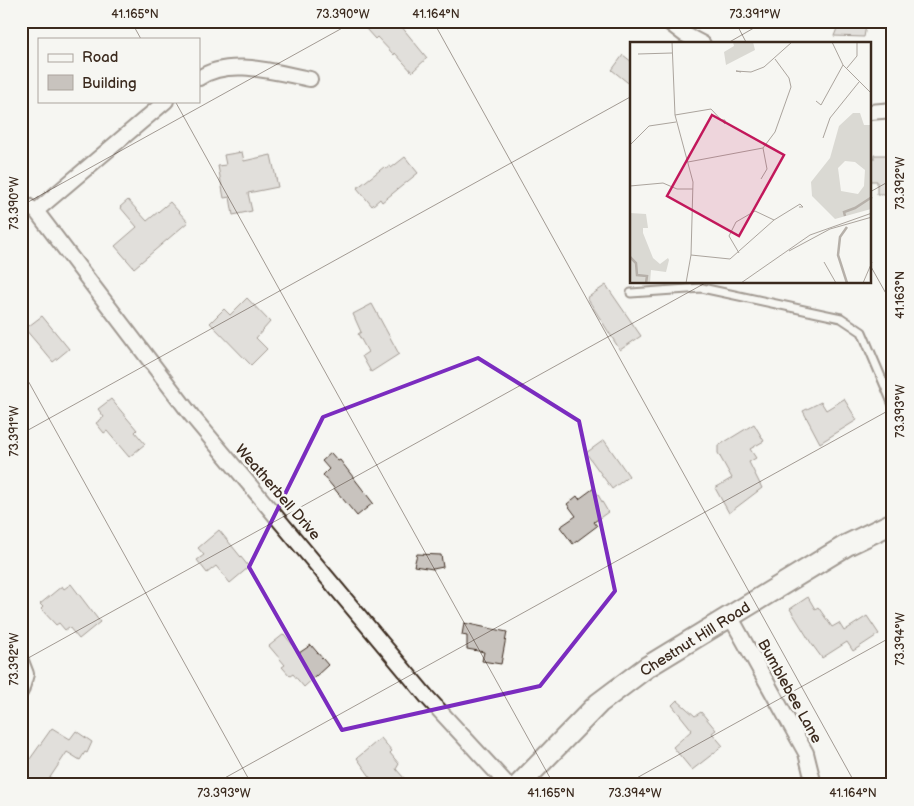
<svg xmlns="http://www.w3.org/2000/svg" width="914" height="806" font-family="'Balsamiq Sans',sans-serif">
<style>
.building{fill:#c8c3be;stroke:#3b2a1e}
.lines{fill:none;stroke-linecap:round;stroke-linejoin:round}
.service-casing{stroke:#3b2a1e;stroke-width:11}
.minor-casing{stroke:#3b2a1e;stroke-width:18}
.secondary-casing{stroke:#3b2a1e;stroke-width:24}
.service{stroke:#f6f6f2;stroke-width:7}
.minor{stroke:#f6f6f2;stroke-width:14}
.secondary{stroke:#f6f6f2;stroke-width:20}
.marked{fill:none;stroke:#7b2cbf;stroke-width:4;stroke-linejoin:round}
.ticks{fill:none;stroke:#3b2a1e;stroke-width:1;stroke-opacity:0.45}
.labels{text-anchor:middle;stroke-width:5;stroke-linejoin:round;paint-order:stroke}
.street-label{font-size:15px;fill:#3b2a1e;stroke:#f6f6f2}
.inset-river{fill:none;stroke:#b6b0a9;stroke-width:2.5}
.inset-road{fill:none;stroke:#aba49d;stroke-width:1}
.view{fill:#c2185b;fill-opacity:0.15;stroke:#c2185b;stroke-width:2.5}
.inset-edge{fill:none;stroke:#3b2a1e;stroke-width:2.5}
.neatline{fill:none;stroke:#3b2a1e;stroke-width:2}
.ticks-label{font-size:12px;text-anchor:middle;fill:#3b2a1e}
</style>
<rect width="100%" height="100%" fill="#f6f6f2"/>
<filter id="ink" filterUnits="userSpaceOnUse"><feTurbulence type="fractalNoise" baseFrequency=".02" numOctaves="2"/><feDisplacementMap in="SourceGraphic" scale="10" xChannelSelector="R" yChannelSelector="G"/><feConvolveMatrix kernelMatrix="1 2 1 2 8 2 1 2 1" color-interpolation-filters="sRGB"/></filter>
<g filter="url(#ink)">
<g class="building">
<polygon points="375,21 397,21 427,58 412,72 395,53 394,55 377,37 375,39 366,29"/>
<polygon points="840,21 856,21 856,24 866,26 864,37 834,36"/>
<polygon points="623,55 632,62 632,86 612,70"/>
<polygon points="242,152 244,161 271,155 278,187 248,193 252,211 233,215 230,197 224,198 218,166 226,165 224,155"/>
<polygon points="874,155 891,155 891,194 877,194 877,181 870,181 870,159 874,159"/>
<polygon points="405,157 418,173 382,202 380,199 372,206 357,188 384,167 386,169 390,166 391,168"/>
<polygon points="128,200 147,221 170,202 188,222 134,268 115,246 137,227 120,207"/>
<polygon points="606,285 641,336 620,350 587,298"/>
<polygon points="247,298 270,322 256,338 267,349 251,365 210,323 224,309 230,315"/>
<polygon points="372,304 399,354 371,372 362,356 368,352 358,334 361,332 353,314"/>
<polygon points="42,316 69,349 53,362 25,329"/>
<polygon points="111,399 137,430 135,432 145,444 129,457 107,431 104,433 96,423 104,417 98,409"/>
<polygon points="844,399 857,420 820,443 803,411 821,402 826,410"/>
<polygon points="754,424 764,441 750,449 756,458 749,462 762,488 729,513 715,488 732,478 718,453 718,446"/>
<polygon points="604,440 629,476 612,489 586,453"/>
<polygon points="331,453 338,461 340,460 373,503 357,516 323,475 329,469 322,461"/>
<polygon points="594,488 608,512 594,522 597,526 573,544 560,527 576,516 567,504 577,496 579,499"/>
<polygon points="219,530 249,567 230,583 216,566 207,573 197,560 204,555 198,548"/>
<polygon points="417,554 441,555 443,567 433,569 414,566"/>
<polygon points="71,584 100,622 79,639 69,627 65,630 59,623 56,625 41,609 43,607 40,604 62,586 64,589"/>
<polygon points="808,597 815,609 818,607 832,627 839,623 844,631 867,616 879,634 853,651 847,642 822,658 811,643 790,609"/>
<polygon points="464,623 507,632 501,664 482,661 484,652 467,649 467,636 462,635"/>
<polygon points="284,634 299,653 311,645 328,665 304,687 293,674 290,676 282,667 285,665 269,646"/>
<polygon points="677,700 695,716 701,712 716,730 712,733 723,746 692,770 673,747 692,730 672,705"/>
<polygon points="52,728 70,739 76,731 92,742 87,753 85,752 80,760 67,752 47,782 21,785 21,761 30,759"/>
<polygon points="381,738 392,751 390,753 399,764 396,769 404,778 396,785 376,785 357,758"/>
</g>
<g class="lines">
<defs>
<polyline id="service" points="631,293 702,288 841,318 862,332 893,405"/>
<g id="minor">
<polyline points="667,21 684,34 703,44"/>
<path d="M199 78C230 57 277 73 310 79"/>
<polyline points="870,112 893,110"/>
<polyline points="21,202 36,211 166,101"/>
<polyline points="36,211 192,416 427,697 508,785"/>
<polyline points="730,616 806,753 814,785"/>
<polyline points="21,661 26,674 21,691"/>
</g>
<polyline id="secondary" points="519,785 599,703 647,667 847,545 893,523"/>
</defs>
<use href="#service" class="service-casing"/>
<use href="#minor" class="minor-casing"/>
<use href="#secondary" class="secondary-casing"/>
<use href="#service" class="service"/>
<use href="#minor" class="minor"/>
<use href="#secondary" class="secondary"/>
</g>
</g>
<path d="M0 0H914V806H0ZM478 358 579 421 615 591 540 686 342 730 249 567 323 417Z" fill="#f6f6f2" fill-opacity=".55" fill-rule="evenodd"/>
<path class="marked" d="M478 358 579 421 615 591 540 686 342 730 249 567 323 417Z"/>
<path class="ticks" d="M131 21 141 39M433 21 856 785M735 21 747 44M726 44 766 21M175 101 554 785M870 192 893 179M21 206 355 21M870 265 893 306M21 368 252 785M21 434 632 96M21 662 707 282M212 785 893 408M624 785 893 636"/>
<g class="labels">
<g class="street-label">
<text transform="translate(278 492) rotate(49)" y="5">Weatherbell Drive</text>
<text transform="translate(695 639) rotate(-32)" y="5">Chestnut Hill Road</text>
<text transform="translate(790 691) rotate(61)" y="5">Bumblebee Lane</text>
</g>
</g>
<g transform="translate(630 42)">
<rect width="241" height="241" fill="#f6f6f2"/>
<path d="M103 0H123L125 8 96 23 94 10 104 4ZM223 71H230L234 83H241V167L205 177 182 154 181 140 200 116 209 84ZM215 119 225 120 235 128 234 144 228 152 211 149 208 126ZM0 171 16 172 18 186H13V191L23 216 30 222 38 216 39 218 36 230 21 228 20 241H0Z" fill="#dad9d3" fill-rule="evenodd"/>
<path class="inset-river" d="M215 174 214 170 225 166 242 155M0 215 6 221 7 233 17 234 16 241M217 241 208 213 210 195 217 185"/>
<path class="inset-road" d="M42 0 45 73 63 140 61 213 56 241M202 0 213 23 242 52M8 12 42 11M217 26 227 14V0M111 30 106 29 121 30 134 25 162 0M186 59 191 63 213 23M45 73 81 67 95 82V78H92M193 96 200 76 229 40M0 103 19 84 46 80M58 120 133 106M131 137 137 127 133 106 145 90 161 45 159 36 145 17M0 144 33 141 47 147H63M159 209 200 187 242 175M109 211 99 194 106 180 125 169 144 178M61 213 100 217 144 178 170 162 173 165H169M194 220 206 241M111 241 180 193 242 171M233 241 242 220"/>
<path class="view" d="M82 73 154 113 109 194 37 154Z"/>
<rect width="241" height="241" class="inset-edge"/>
</g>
<rect width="914" height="806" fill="none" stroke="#f6f6f2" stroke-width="55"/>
<rect x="38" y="38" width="162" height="65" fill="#f6f6f2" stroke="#aba49d"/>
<rect x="48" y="54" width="25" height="8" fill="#f6f6f2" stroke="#aba49d"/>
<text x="82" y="62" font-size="15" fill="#3b2a1e">Road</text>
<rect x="48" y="75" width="25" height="15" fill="#c8c3be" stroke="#aba49d"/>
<text x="82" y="88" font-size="15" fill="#3b2a1e">Building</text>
<rect x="28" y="28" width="858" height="750" class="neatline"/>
<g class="ticks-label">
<text x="135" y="18">41.165°N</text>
<text x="343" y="18">73.390°W</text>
<text x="436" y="18">41.164°N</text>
<text x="755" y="18">73.391°W</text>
<text transform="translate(900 183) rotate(-90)" y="4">73.392°W</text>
<text transform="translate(14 203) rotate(-90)" y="4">73.390°W</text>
<text transform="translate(900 295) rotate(-90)" y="4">41.163°N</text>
<text transform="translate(900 411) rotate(-90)" y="4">73.393°W</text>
<text transform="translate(14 431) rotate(-90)" y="4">73.391°W</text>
<text transform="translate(900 639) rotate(-90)" y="4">73.394°W</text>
<text transform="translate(14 659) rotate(-90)" y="4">73.392°W</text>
<text x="224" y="797">73.393°W</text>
<text x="551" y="797">41.165°N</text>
<text x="635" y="797">73.394°W</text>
<text x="853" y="797">41.164°N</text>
</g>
</svg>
